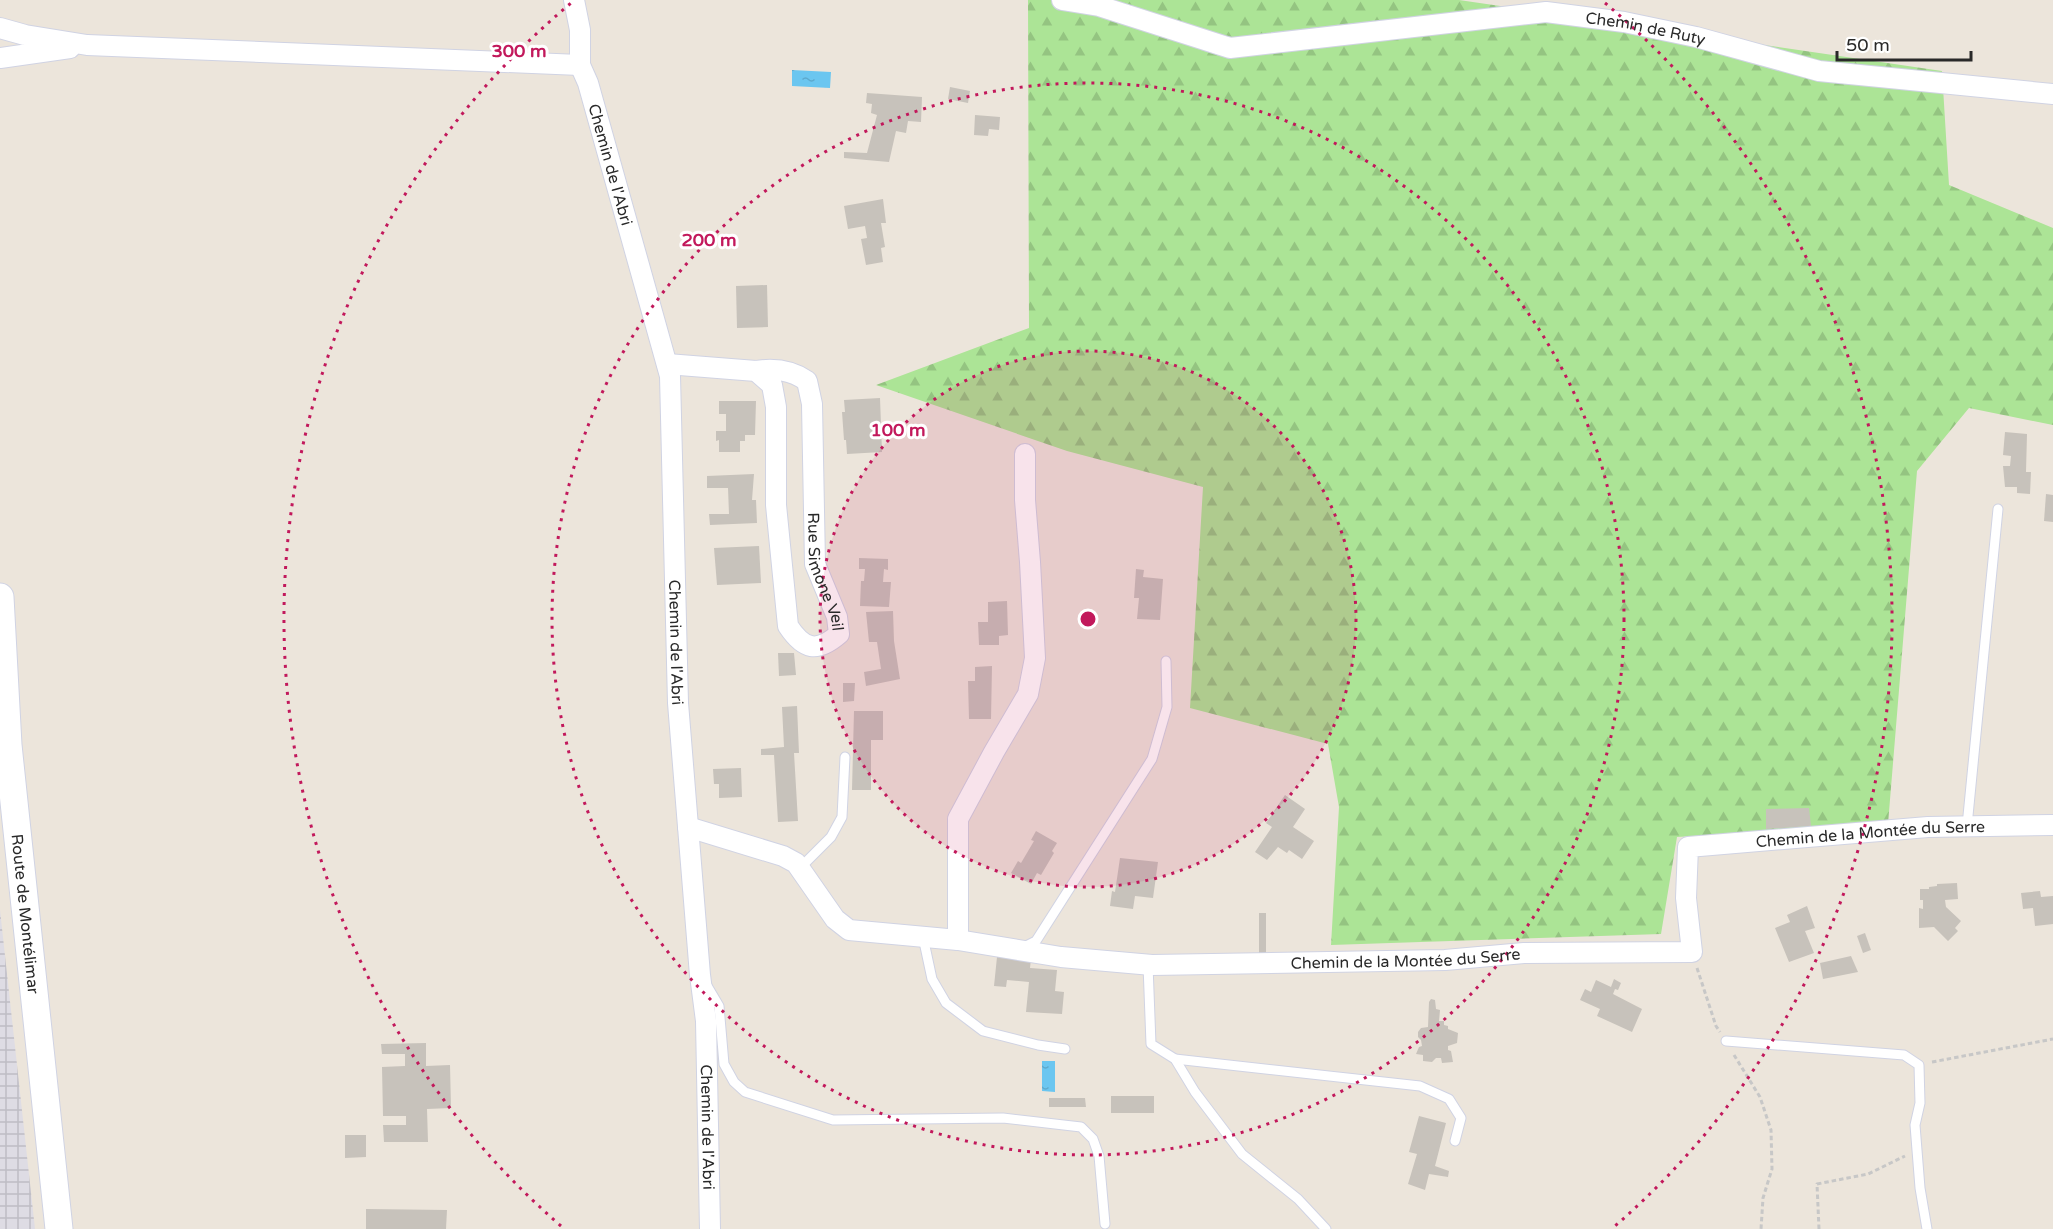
<svg xmlns="http://www.w3.org/2000/svg" width="2053" height="1229" font-family="'Varela Round',sans-serif">
<style>
.industrial{fill:url(#industrial-grid)}
.forest{fill:url(#forest-firs)}
.water{fill:url(#water-ripples)}
.building{fill:#c7c2bb}
.lines{fill:none;stroke-linecap:round;stroke-linejoin:round}
.lane-casing{stroke:#d0d3e3;stroke-width:11}
.street-casing{stroke:#d0d3e3;stroke-width:22}
.secondary-casing{stroke:#d0d3e3;stroke-width:29}
.path{stroke:#c7c7c7;stroke-width:3;stroke-dasharray:4.5 3;stroke-linecap:butt}
.lane{stroke:#fff;stroke-width:9}
.street{stroke:#fff;stroke-width:20}
.secondary{stroke:#fff;stroke-width:27}
.ring{fill:none;stroke:#c2185b;stroke-width:3;stroke-dasharray:3 6}
.labels{text-anchor:middle;stroke-width:6;stroke-linejoin:round;paint-order:stroke}
.street-label{font-size:16px;fill:#292929;stroke:#fff}
.centre{fill:#c2185b;stroke:#fff;stroke-width:3}
.ring-label{font-size:18px;text-anchor:middle;font-weight:bold;fill:#c2185b;stroke:#fff;stroke-width:6;stroke-linejoin:round;paint-order:stroke}
</style>
<defs>
<pattern id="industrial-grid" width="8" height="8" patternUnits="userSpaceOnUse" patternTransform="scale(1.5)"><rect width="8" height="8" fill="#dedce4"/><path d="M0 4h8M4 0v8" fill="none" stroke="#bebdc4"/></pattern>
<pattern id="forest-firs" width="22" height="20" patternUnits="userSpaceOnUse" patternTransform="scale(1.5)"><rect width="22" height="20" fill="#ace496"/><path d="M5 1l3.5 6h-7zM16 11l3.5 6h-7z" fill="#94c481"/></pattern>
<pattern id="water-ripples" width="26" height="14" patternUnits="userSpaceOnUse" patternTransform="scale(1.5)"><rect width="26" height="14" fill="#6bc6f0"/><path d="M2 4q2-2 4 0t4 0M15 11q2-2 4 0t4 0" fill="none" stroke="#5daace"/></pattern>
</defs>
<rect width="100%" height="100%" fill="#ece5db"/>
<polygon class="industrial" points="0,910 35,1229 0,1229"/>
<polygon class="forest" points="1028,0 1459,0 1942,71 1949,185 2053,228 2053,425 1969,408 1917,471 1888,824 1677,837 1661,934 1331,945 1339,807 1328,744 1190,708 1203,487 1067,451 876,385 1029,328"/>
<g class="water">
<polygon points="792,70 831,72 830,88 792,86"/>
<polygon points="1042,1061 1055,1061 1055,1092 1042,1091"/>
</g>
<g class="building">
<polygon points="950,87 970,91 968,103 948,99"/>
<polygon points="867,93 922,97 921,122 908,121 906,133 896,131 889,162 844,158 844,152 867,153 877,115 871,113 872,104 866,103"/>
<polygon points="975,115 1000,117 999,130 989,129 988,136 974,135"/>
<polygon points="883,199 886,223 881,223 885,247 881,248 883,262 866,265 861,239 867,238 865,226 848,229 844,206"/>
<polygon points="767,285 768,327 737,328 736,286"/>
<polygon points="880,398 882,452 847,454 846,440 844,440 842,412 845,412 844,400"/>
<polygon points="719,401 756,401 755,435 745,435 745,441 740,441 740,452 719,452 719,440 716,441 716,431 726,431 726,414 719,414"/>
<polygon points="2005,432 2027,434 2026,472 2031,472 2030,494 2017,493 2017,487 2005,487 2003,466 2010,466 2011,456 2003,455"/>
<polygon points="754,474 752,500 756,500 757,523 710,525 709,514 729,514 728,488 707,488 707,476"/>
<polygon points="2046,494 2053,495 2053,522 2044,521"/>
<polygon points="759,546 761,583 717,585 714,548"/>
<polygon points="859,558 888,559 888,570 884,569 883,582 891,582 889,607 860,606 861,581 864,581 865,569 859,569"/>
<polygon points="1136,569 1144,570 1143,577 1163,579 1160,620 1137,619 1139,598 1134,598"/>
<polygon points="1007,601 1008,635 999,636 999,645 979,645 978,622 988,622 988,602"/>
<polygon points="893,611 894,641 900,679 866,686 864,672 881,669 877,642 869,642 866,612"/>
<polygon points="778,653 794,653 796,675 779,676"/>
<polygon points="992,666 991,719 969,719 968,681 975,681 975,667"/>
<polygon points="843,683 855,683 854,701 843,702"/>
<polygon points="797,706 799,753 794,753 798,821 778,822 774,755 761,755 761,749 784,747 782,707"/>
<polygon points="854,711 883,711 883,740 871,740 871,790 852,790"/>
<polygon points="741,768 742,797 719,798 719,784 714,784 713,769"/>
<polygon points="1285,795 1305,809 1293,827 1314,841 1302,859 1289,850 1287,853 1278,847 1267,860 1255,852 1272,827 1266,823"/>
<polygon points="1809,808 1811,826 1766,829 1766,809"/>
<polygon points="1036,831 1057,843 1052,851 1054,853 1041,875 1037,873 1031,884 1011,873 1018,861 1021,863 1034,841 1031,840"/>
<polygon points="1120,858 1158,862 1153,898 1135,896 1133,909 1110,906 1112,891 1115,892"/>
<polygon points="1957,883 1958,899 1945,900 1946,907 1961,921 1955,928 1958,931 1948,941 1934,927 1919,928 1919,908 1923,909 1923,900 1920,900 1920,889 1929,889 1929,887 1937,886 1937,884"/>
<polygon points="2040,891 2041,897 2053,896 2053,924 2035,926 2033,908 2023,909 2021,893"/>
<polygon points="1807,906 1815,928 1805,931 1814,953 1789,962 1775,928 1790,922 1787,915"/>
<rect x="1259" y="913" width="7" height="44"/>
<polygon points="1865,933 1871,950 1863,953 1857,936"/>
<polygon points="1851,956 1858,972 1823,979 1820,963"/>
<polygon points="997,957 1031,959 1030,968 1057,970 1055,991 1064,992 1062,1014 1026,1012 1029,982 1007,980 1006,987 994,986"/>
<polygon points="1614,979 1621,983 1618,990 1615,989 1613,994 1642,1009 1632,1032 1597,1016 1600,1009 1580,1000 1585,989 1591,992 1596,980 1611,987"/>
<polygon points="1431,999 1435,1000 1436,1009 1440,1010 1439,1021 1444,1021 1444,1025 1448,1026 1448,1029 1458,1033 1457,1043 1448,1046 1448,1050 1451,1051 1453,1062 1442,1063 1441,1058 1436,1058 1432,1062 1423,1061 1423,1055 1416,1054 1419,1047 1422,1046 1421,1040 1418,1037 1418,1032 1421,1028 1428,1027 1429,1002"/>
<polygon points="426,1043 426,1066 450,1065 451,1108 427,1109 428,1142 384,1142 383,1125 406,1125 406,1116 383,1116 382,1067 405,1066 405,1054 382,1054 381,1044"/>
<rect x="1111" y="1096" width="43" height="17"/>
<polygon points="1049,1098 1085,1098 1086,1107 1049,1107"/>
<polygon points="1419,1116 1446,1123 1435,1166 1449,1171 1448,1177 1429,1174 1425,1190 1408,1184 1417,1154 1409,1152"/>
<polygon points="345,1135 366,1135 366,1157 345,1158"/>
<polygon points="366,1209 447,1210 446,1229 366,1229"/>
</g>
<g class="lines">
<defs>
<g id="lane">
<polyline points="1967,826 1998,509"/>
<polyline points="800,868 831,837 842,817 845,757"/>
<polyline points="923,937 932,979 946,1003 983,1031 1038,1045 1065,1049"/>
<polyline points="1024,947 1036,941 1152,759 1167,707 1166,661"/>
<polyline points="1148,965 1151,1044 1175,1059 1195,1092 1242,1154 1298,1199 1326,1229"/>
<polyline points="706,984 719,1006 724,1064 734,1082 745,1092 833,1120 1003,1118 1081,1127 1093,1139 1099,1156 1105,1224"/>
<polyline points="1726,1041 1904,1055 1919,1065 1920,1103 1915,1125 1920,1188 1927,1229"/>
<polyline points="1175,1059 1420,1086 1449,1099 1461,1118 1455,1141"/>
</g>
<g id="street">
<path id="s1" d="M574 0 580 30V65L588 83 670 376 678 703 700 975 706 1021 710 1229"/>
<path id="s2" d="M1062 0 1099 6 1230 48 1546 12 1624 22 1696 37 1819 71 2053 94"/>
<polyline points="0,28 25,35 87,45 580,65"/>
<polyline points="0,58 70,48"/>
<path id="s3" d="M667 364 756 371C775 368 791 370 807 381L812 404 815 564 837 617 839 634C817 653 804 650 788 626L776 505V407L772 385 756 371"/>
<path id="s4" d="M688 827 783 856 796 863 835 919 849 930 958 940 1061 957 1152 965 1445 960 1524 953 1692 952 1686 898 1688 847 1928 827 2053 825"/>
<polyline points="958,940 958,819 994,752 1028,694 1035,658 1030,562 1025,500 1025,454"/>
</g>
<g id="secondary">
<path id="s5" d="M0 597 8 745 59 1229"/>
</g>
</defs>
<use href="#lane" class="lane-casing"/>
<use href="#street" class="street-casing"/>
<use href="#secondary" class="secondary-casing"/>
<g class="path">
<polyline points="1697,968 1716,1026 1720,1032"/>
<polyline points="1734,1055 1760,1097 1771,1130 1772,1169 1763,1198 1761,1229"/>
<polyline points="1932,1062 2053,1039"/>
<polyline points="1819,1229 1817,1184 1868,1174 1905,1156"/>
</g>
<use href="#lane" class="lane"/>
<use href="#street" class="street"/>
<use href="#secondary" class="secondary"/>
</g>
<circle cx="1088" cy="619" r="268" fill="#c2185b" fill-opacity=".12"/>
<g class="ring">
<circle cx="1088" cy="619" r="268"/>
<circle cx="1088" cy="619" r="536"/>
<path d="M561 1226A804 804 0 0 1 571 3M1605 3A804 804 0 0 1 1615 1226"/>
</g>
<g class="labels">
<g class="street-label">
<text dy="6" stroke="none"><textPath href="#s2" startOffset="594">Chemin de Ruty</textPath></text>
<text dy="6" stroke="none"><textPath href="#s1" startOffset="170">Chemin de l'Abri</textPath></text>
<text dy="6" stroke="none"><textPath href="#s3" startOffset="336">Rue Simone Veil</textPath></text>
<text dy="6" stroke="none"><textPath href="#s1" startOffset="656">Chemin de l'Abri</textPath></text>
<text dy="6" stroke="none"><textPath href="#s4" startOffset="1334">Chemin de la Montée du Serre</textPath></text>
<text dy="6" stroke="none"><textPath href="#s5" startOffset="318">Route de Montélimar</textPath></text>
<text dy="6" stroke="none"><textPath href="#s4" startOffset="759">Chemin de la Montée du Serre</textPath></text>
<text dy="6" stroke="none"><textPath href="#s1" startOffset="1142">Chemin de l'Abri</textPath></text>
</g>
</g>
<circle cx="1088" cy="619" r="9" class="centre"/>
<g class="ring-label">
<text x="519" y="57">300 m</text>
<text x="709" y="246">200 m</text>
<text x="898" y="436">100 m</text>
</g>
<path d="M1837 51v9h134v-9" fill="none" stroke="#292929" stroke-width="3"/>
<text x="1846" y="51" font-size="18" fill="#292929" stroke="#ffffff" stroke-width="4.5" paint-order="stroke">50 m</text>
</svg>
